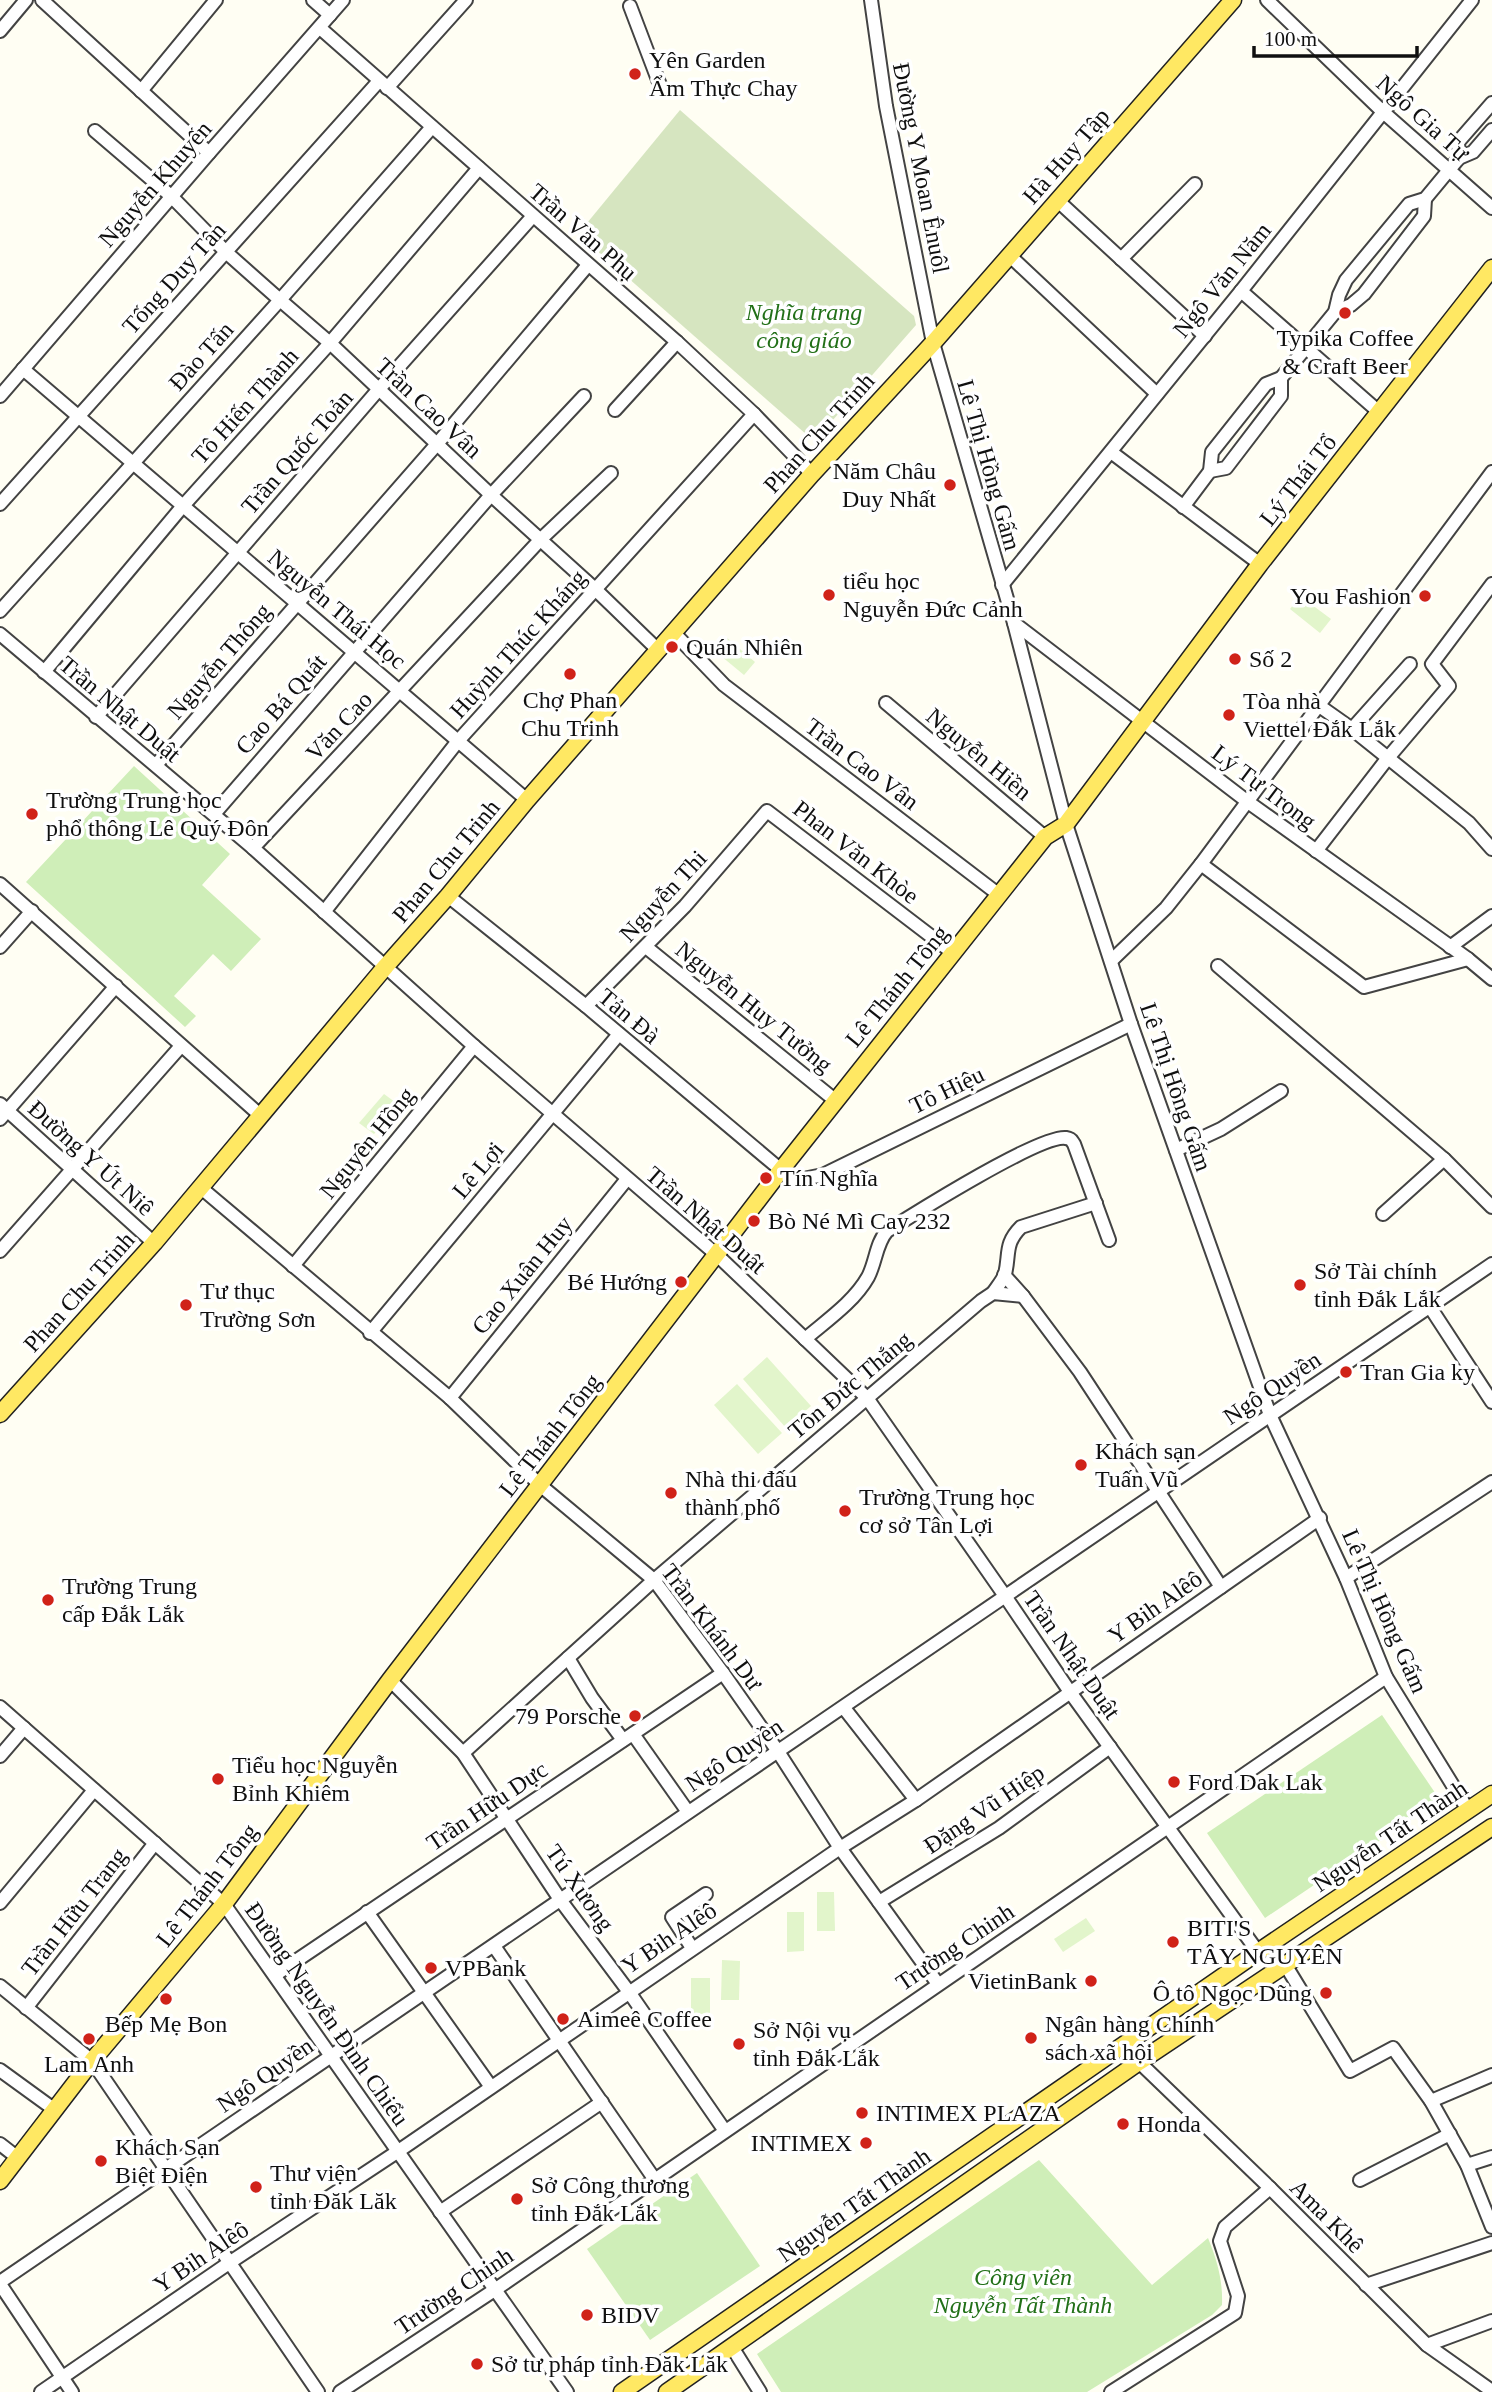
<svg xmlns="http://www.w3.org/2000/svg" width="1492" height="2392" font-family="Georgia,serif">
<style>
.green{fill:#cfeeb8}
.cemetery{fill:#d6e5c0}
.pitch{fill:#e2f5cb}
.lines{fill:none;stroke-linecap:round;stroke-linejoin:round}
.minor-casing{stroke:#434343;stroke-width:16}
.major-casing{stroke:#212121;stroke-width:19}
.minor{stroke:#fff;stroke-width:12}
.major{stroke:#ffe863;stroke-width:16}
.poi-dot{fill:#d02219;stroke:#fff;stroke-width:2.5}
.labels{text-anchor:middle;stroke-width:7;stroke-linejoin:round;paint-order:stroke}
.poi-label{font-size:24px;fill:#101010;stroke:#fff;text-anchor:start}
.street-label{font-size:24px;fill:#101010;stroke:#fff}
.park-label{font-size:24px;font-style:italic;fill:#227018;stroke:#fff}
</style>
<rect width="100%" height="100%" fill="#fffef3"/>
<g class="green">
<polygon points="134,766 230,854 202,885 261,939 231,971 213,954 174,996 196,1016 185,1027 26,882"/>
<polygon points="1382,1715 1440,1800 1265,1918 1207,1833"/>
<path d="M1039 2160 1152 2285 1208 2238C1217 2260 1223 2280 1222 2305L1212 2315 1087 2392H781L757 2354Z"/>
<polygon points="697,2173 760,2266 650,2340 587,2249"/>
</g>
<polygon class="cemetery" points="680,110 914,316 916,325 818,437 807,435 578,234"/>
<g class="pitch">
<polygon points="1300,596 1331,619 1320,633 1290,609"/>
<polygon points="726,637 755,662 744,675 715,651"/>
<polygon points="384,1094 399,1105 374,1134 359,1123"/>
<polygon points="767,1357 811,1406 786,1428 743,1379"/>
<polygon points="737,1384 782,1433 758,1454 714,1405"/>
<polygon points="817,1892 834,1892 835,1931 817,1931"/>
<polygon points="787,1912 804,1912 804,1951 787,1952"/>
<polygon points="1086,1918 1095,1931 1063,1952 1054,1939"/>
<polygon points="722,1960 740,1961 739,2000 721,2000"/>
<polygon points="691,1978 710,1978 710,2017 691,2016"/>
</g>
<g class="lines">
<defs>
<g id="minor">
<polyline points="42,0 209,153"/>
<polyline points="313,0 330,15"/>
<polyline points="871,0 886,106 933,343 1014,623 1066,824 1131,1024 1270,1415 1346,1578 1386,1677 1468,1810"/>
<polyline points="1267,0 1382,111 1492,208"/>
<polyline points="630,6 660,85"/>
<polyline points="320,28 677,342 754,414 812,474"/>
<polyline points="0,31 26,0"/>
<polyline points="387,88 466,0"/>
<polyline points="141,91 216,0"/>
<polyline points="95,131 171,196 227,253 280,300 330,343 491,495 596,590 658,650"/>
<polyline points="1459,158 1458,142 1492,103"/>
<polyline points="1057,200 1205,336"/>
<polyline points="1009,255 1157,394"/>
<polyline points="1121,259 1195,184"/>
<polyline points="1241,291 1379,412"/>
<polyline points="1335,312 1351,305 1364,294 1424,216 1425,199"/>
<polyline points="23,369 527,800"/>
<polyline points="0,396 209,153 343,0"/>
<polyline points="615,410 677,342"/>
<polyline points="1111,452 1260,564"/>
<polyline points="1210,471 1226,468 1281,396 1281,378"/>
<polyline points="0,504 379,81"/>
<polyline points="1183,507 1210,471 1212,452 1266,384 1281,378 1335,312 1339,295 1346,280 1409,204 1425,199 1459,158 1473,152 1492,130"/>
<polyline points="1002,585 1241,291 1472,0"/>
<polyline points="0,611 280,300 432,127"/>
<polyline points="1014,623 1248,802 1468,959 1492,979"/>
<polyline points="674,633 724,685 998,894"/>
<polyline points="0,634 253,848 474,1046 717,1255 867,1398 1005,1596 1070,1692 1258,1952"/>
<polyline points="44,672 182,507 330,343 479,168"/>
<polyline points="886,703 1045,837"/>
<polyline points="1318,705 1352,729 1469,823 1492,849"/>
<polyline points="96,717 379,389 533,216"/>
<polyline points="1352,729 1410,664"/>
<polyline points="156,765 437,444 588,265"/>
<polyline points="214,814 491,495 584,396"/>
<polyline points="253,848 541,539 611,473"/>
<polyline points="1316,851 1387,759 1449,686 1432,664 1492,584"/>
<polyline points="1201,864 1364,987 1468,959"/>
<polyline points="0,884 261,1116"/>
<polyline points="448,896 586,1006 781,1170 798,1180 823,1175 1131,1024"/>
<polyline points="324,912 458,741 754,414"/>
<polyline points="0,947 32,911"/>
<polyline points="646,947 836,1101"/>
<polyline points="1450,947 1492,916"/>
<polyline points="1111,961 1166,908 1201,864 1492,472"/>
<polyline points="1218,966 1444,1159 1492,1207"/>
<polyline points="586,1006 685,906 767,811 953,953"/>
<polyline points="0,1104 154,1243"/>
<polyline points="0,1119 116,986"/>
<polyline points="1176,1150 1221,1129 1281,1091"/>
<polyline points="200,1187 450,1398 540,1485 654,1580 723,1673 777,1750 840,1848 938,1984"/>
<polyline points="1383,1214 1444,1159"/>
<polyline points="0,1251 181,1046"/>
<polyline points="293,1266 474,1046"/>
<polyline points="1004,1275 1023,1296 1080,1372 1221,1587"/>
<path d="M993 1293C997 1287 1003 1280 1005 1274 1010 1254 1004 1244 1021 1227L1096 1203"/>
<polyline points="1430,1307 1492,1402"/>
<polyline points="370,1333 619,1034"/>
<path d="M805 1339C826 1321 854 1302 868 1277 876 1262 876 1243 887 1231 914 1214 1041 1134 1066 1138 1072 1139 1071 1140 1074 1144L1109 1240"/>
<polyline points="450,1398 627,1179"/>
<polyline points="1346,1578 1492,1482"/>
<polyline points="568,1658 592,1698 623,1740"/>
<polyline points="390,1680 463,1753 561,1901 629,1992 725,2131"/>
<polyline points="0,1707 224,1904 567,2392"/>
<polyline points="844,1708 916,1800"/>
<polyline points="633,1734 688,1812"/>
<polyline points="463,1753 654,1580 981,1301 993,1293 1023,1296"/>
<polyline points="0,1756 24,1728"/>
<polyline points="879,1902 999,1828 1110,1747"/>
<polyline points="0,1903 94,1790"/>
<polyline points="367,1912 491,2087"/>
<polyline points="494,1946 655,2180"/>
<polyline points="692,1948 672,1917 706,1894"/>
<polyline points="1286,1966 1350,2071 1393,2048 1431,2101 1467,2165 1492,2227"/>
<polyline points="275,1975 723,1673"/>
<polyline points="0,1986 92,2061 318,2392"/>
<polyline points="26,2008 155,1843"/>
<polyline points="1139,2062 1270,2188 1427,2345 1492,2391"/>
<polyline points="0,2070 55,2110"/>
<polyline points="1431,2101 1492,2075"/>
<polyline points="0,2144 18,2158"/>
<polyline points="1467,2165 1492,2157"/>
<polyline points="1360,2180 1450,2134"/>
<polyline points="440,2212 602,2102"/>
<polyline points="0,2282 1492,1264"/>
<polyline points="0,2284 72,2392"/>
<polyline points="1366,2285 1492,2243"/>
<polyline points="1427,2345 1492,2321"/>
<polyline points="732,2347 760,2392"/>
<polyline points="41,2392 229,2263 397,2152 840,1848 916,1800 1320,1518"/>
<polyline points="340,2392 496,2289 1386,1677"/>
<polyline points="1111,2392 1235,2313 1238,2296 1220,2241 1225,2227 1270,2188"/>
</g>
<g id="major">
<polyline points="0,1414 154,1243 386,966 448,896 527,800 812,474 933,343 1233,0"/>
<polyline points="0,2181 92,2061 224,1904 390,1680 781,1170 1045,837 1066,824 1260,564 1492,268"/>
<polyline points="622,2392 1258,1952 1492,1794"/>
<polyline points="667,2392 1139,2062 1492,1827"/>
</g>
</defs>
<use href="#minor" class="minor-casing"/>
<use href="#major" class="major-casing"/>
<use href="#minor" class="minor"/>
<use href="#major" class="major"/>
</g>
<g class="poi-dot">
<circle cx="635" cy="74" r="7"/>
<circle cx="1345" cy="313" r="7"/>
<circle cx="950" cy="485" r="7"/>
<circle cx="829" cy="595" r="7"/>
<circle cx="1425" cy="596" r="7"/>
<circle cx="672" cy="647" r="7"/>
<circle cx="1235" cy="659" r="7"/>
<circle cx="570" cy="674" r="7"/>
<circle cx="1229" cy="715" r="7"/>
<circle cx="32" cy="814" r="7"/>
<circle cx="766" cy="1178" r="7"/>
<circle cx="754" cy="1221" r="7"/>
<circle cx="681" cy="1282" r="7"/>
<circle cx="1300" cy="1285" r="7"/>
<circle cx="186" cy="1305" r="7"/>
<circle cx="1346" cy="1372" r="7"/>
<circle cx="1081" cy="1465" r="7"/>
<circle cx="671" cy="1493" r="7"/>
<circle cx="845" cy="1511" r="7"/>
<circle cx="48" cy="1600" r="7"/>
<circle cx="635" cy="1716" r="7"/>
<circle cx="218" cy="1779" r="7"/>
<circle cx="1174" cy="1782" r="7"/>
<circle cx="1173" cy="1942" r="7"/>
<circle cx="431" cy="1968" r="7"/>
<circle cx="1091" cy="1981" r="7"/>
<circle cx="1326" cy="1993" r="7"/>
<circle cx="166" cy="1999" r="7"/>
<circle cx="563" cy="2019" r="7"/>
<circle cx="1031" cy="2038" r="7"/>
<circle cx="89" cy="2039" r="7"/>
<circle cx="739" cy="2044" r="7"/>
<circle cx="862" cy="2113" r="7"/>
<circle cx="1123" cy="2124" r="7"/>
<circle cx="866" cy="2143" r="7"/>
<circle cx="101" cy="2161" r="7"/>
<circle cx="256" cy="2187" r="7"/>
<circle cx="517" cy="2199" r="7"/>
<circle cx="587" cy="2315" r="7"/>
<circle cx="477" cy="2364" r="7"/>
</g>
<g class="labels">
<g class="poi-label">
<text x="649" y="68">Yên Garden<tspan x="649" dy="28">Ẩm Thực Chay</tspan></text>
<text x="1345" y="346" text-anchor="middle">Typika Coffee<tspan x="1345" dy="28">&amp; Craft Beer</tspan></text>
<text x="936" y="479" text-anchor="end">Năm Châu<tspan x="936" dy="28">Duy Nhất</tspan></text>
<text x="843" y="589">tiểu học<tspan x="843" dy="28">Nguyễn Đức Cảnh</tspan></text>
<text x="1411" y="604" text-anchor="end">You Fashion</text>
<text x="686" y="655">Quán Nhiên</text>
<text x="1249" y="667">Số 2</text>
<text x="570" y="708" text-anchor="middle">Chợ Phan<tspan x="570" dy="28">Chu Trinh</tspan></text>
<text x="1243" y="709">Tòa nhà<tspan x="1243" dy="28">Viettel Đắk Lắk</tspan></text>
<text x="46" y="808">Trường Trung học<tspan x="46" dy="28">phổ thông Lê Quý Đôn</tspan></text>
<text x="780" y="1186">Tín Nghĩa</text>
<text x="768" y="1229">Bò Né Mì Cay 232</text>
<text x="1314" y="1279">Sở Tài chính<tspan x="1314" dy="28">tỉnh Đắk Lắk</tspan></text>
<text x="667" y="1290" text-anchor="end">Bé Hướng</text>
<text x="200" y="1299">Tư thục<tspan x="200" dy="28">Trường Sơn</tspan></text>
<text x="1360" y="1380">Tran Gia ky</text>
<text x="1095" y="1459">Khách sạn<tspan x="1095" dy="28">Tuấn Vũ</tspan></text>
<text x="685" y="1487">Nhà thi đấu<tspan x="685" dy="28">thành phố</tspan></text>
<text x="859" y="1505">Trường Trung học<tspan x="859" dy="28">cơ sở Tân Lợi</tspan></text>
<text x="62" y="1594">Trường Trung<tspan x="62" dy="28">cấp Đắk Lắk</tspan></text>
<text x="621" y="1724" text-anchor="end">79 Porsche</text>
<text x="232" y="1773">Tiểu học Nguyễn<tspan x="232" dy="28">Bỉnh Khiêm</tspan></text>
<text x="1188" y="1790">Ford Dak Lak</text>
<text x="1187" y="1936">BITI'S<tspan x="1187" dy="28">TÂY NGUYÊN</tspan></text>
<text x="445" y="1976">VPBank</text>
<text x="1077" y="1989" text-anchor="end">VietinBank</text>
<text x="1312" y="2001" text-anchor="end">Ô tô Ngọc Dũng</text>
<text x="577" y="2027">Aimeê Coffee</text>
<text x="166" y="2032" text-anchor="middle">Bếp Mẹ Bon</text>
<text x="1045" y="2032">Ngân hàng Chính<tspan x="1045" dy="28">sách xã hội</tspan></text>
<text x="753" y="2038">Sở Nội vụ<tspan x="753" dy="28">tỉnh Đắk Lắk</tspan></text>
<text x="89" y="2072" text-anchor="middle">Lam Anh</text>
<text x="876" y="2121">INTIMEX PLAZA</text>
<text x="1137" y="2132">Honda</text>
<text x="852" y="2151" text-anchor="end">INTIMEX</text>
<text x="115" y="2155">Khách Sạn<tspan x="115" dy="28">Biệt Điện</tspan></text>
<text x="270" y="2181">Thư viện<tspan x="270" dy="28">tỉnh Đăk Lăk</tspan></text>
<text x="531" y="2193">Sở Công thương<tspan x="531" dy="28">tỉnh Đắk Lắk</tspan></text>
<text x="601" y="2323">BIDV</text>
<text x="491" y="2372">Sở tư pháp tỉnh Đăk Lăk</text>
</g>
<g class="street-label">
<text transform="translate(1423 118) rotate(42)" y="8">Ngô Gia Tự</text>
<text transform="translate(1066 156) rotate(-49)" y="8">Hà Huy Tập</text>
<text transform="translate(921 168) rotate(79)" y="8">Đường Y Moan Ênuôl</text>
<text transform="translate(155 184) rotate(-49)" y="8">Nguyễn Khuyến</text>
<text transform="translate(583 232) rotate(41)" y="8">Trần Văn Phụ</text>
<text transform="translate(174 278) rotate(-48)" y="8">Tống Duy Tân</text>
<text transform="translate(1222 280) rotate(-51)" y="8">Ngô Văn Năm</text>
<text transform="translate(201 356) rotate(-48)" y="8">Đào Tấn</text>
<text transform="translate(245 406) rotate(-48)" y="8">Tô Hiến Thành</text>
<text transform="translate(429 408) rotate(43)" y="8">Trần Cao Vân</text>
<text transform="translate(819 433) rotate(-48)" y="8">Phan Chu Trinh</text>
<text transform="translate(297 452) rotate(-49)" y="8">Trần Quốc Toản</text>
<text transform="translate(989 465) rotate(74)" y="8">Lê Thị Hồng Gấm</text>
<text transform="translate(1298 480) rotate(-52)" y="8">Lý Thái Tổ</text>
<text transform="translate(337 609) rotate(40)" y="8">Nguyễn Thái Học</text>
<text transform="translate(518 644) rotate(-48)" y="8">Huỳnh Thúc Kháng</text>
<text transform="translate(219 661) rotate(-49)" y="8">Nguyễn Thông</text>
<text transform="translate(281 704) rotate(-49)" y="8">Cao Bá Quát</text>
<text transform="translate(120 709) rotate(40)" y="8">Trần Nhật Duật</text>
<text transform="translate(339 726) rotate(-47)" y="8">Văn Cao</text>
<text transform="translate(979 754) rotate(40)" y="8">Nguyễn Hiền</text>
<text transform="translate(862 764) rotate(37)" y="8">Trần Cao Vân</text>
<text transform="translate(1264 787) rotate(37)" y="8">Lý Tự Trọng</text>
<text transform="translate(856 852) rotate(38)" y="8">Phan Văn Khòe</text>
<text transform="translate(446 861) rotate(-50)" y="8">Phan Chu Trinh</text>
<text transform="translate(663 896) rotate(-47)" y="8">Nguyễn Thi</text>
<text transform="translate(897 986) rotate(-51)" y="8">Lê Thánh Tông</text>
<text transform="translate(754 1007) rotate(39)" y="8">Nguyễn Huy Tưởng</text>
<text transform="translate(629 1016) rotate(40)" y="8">Tản Đà</text>
<text transform="translate(1176 1087) rotate(71)" y="8">Lê Thị Hồng Gấm</text>
<text transform="translate(947 1090) rotate(-26)" y="8">Tô Hiệu</text>
<text transform="translate(367 1143) rotate(-51)" y="8">Nguyên Hồng</text>
<text transform="translate(91 1158) rotate(42)" y="8">Đường Y Út Niê</text>
<text transform="translate(478 1170) rotate(-50)" y="8">Lê Lợi</text>
<text transform="translate(706 1220) rotate(41)" y="8">Trần Nhật Duật</text>
<text transform="translate(522 1275) rotate(-51)" y="8">Cao Xuân Huy</text>
<text transform="translate(79 1292) rotate(-48)" y="8">Phan Chu Trinh</text>
<text transform="translate(850 1385) rotate(-40)" y="8">Tôn Đức Thắng</text>
<text transform="translate(1272 1388) rotate(-34)" y="8">Ngô Quyền</text>
<text transform="translate(550 1435) rotate(-52)" y="8">Lê Thánh Tông</text>
<text transform="translate(1155 1607) rotate(-35)" y="8">Y Bih Alêô</text>
<text transform="translate(1385 1611) rotate(66)" y="8">Lê Thị Hồng Gấm</text>
<text transform="translate(712 1627) rotate(53)" y="8">Trần Khánh Dư</text>
<text transform="translate(1072 1655) rotate(55)" y="8">Trần Nhật Duật</text>
<text transform="translate(734 1755) rotate(-34)" y="8">Ngô Quyền</text>
<text transform="translate(487 1806) rotate(-34)" y="8">Trần Hữu Dực</text>
<text transform="translate(984 1809) rotate(-34)" y="8">Đặng Vũ Hiệp</text>
<text transform="translate(1390 1836) rotate(-34)" y="8">Nguyễn Tất Thành</text>
<text transform="translate(207 1885) rotate(-52)" y="8">Lê Thánh Tông</text>
<text transform="translate(580 1888) rotate(55)" y="8">Tú Xương</text>
<text transform="translate(74 1912) rotate(-52)" y="8">Trần Hữu Trang</text>
<text transform="translate(669 1938) rotate(-34)" y="8">Y Bih Alêô</text>
<text transform="translate(955 1947) rotate(-34)" y="8">Trường Chinh</text>
<text transform="translate(327 2014) rotate(55)" y="8">Đường Nguyễn Đình Chiểu</text>
<text transform="translate(265 2075) rotate(-35)" y="8">Ngô Quyền</text>
<text transform="translate(854 2205) rotate(-35)" y="8">Nguyễn Tất Thành</text>
<text transform="translate(1327 2216) rotate(45)" y="8">Ama Khê</text>
<text transform="translate(201 2257) rotate(-34)" y="8">Y Bih Alêô</text>
<text transform="translate(454 2291) rotate(-34)" y="8">Trường Chinh</text>
</g>
<g class="park-label">
<text x="804" y="320">Nghĩa trang<tspan x="804" dy="28">công giáo</tspan></text>
<text x="1023" y="2285">Công viên<tspan x="1023" dy="28">Nguyễn Tất Thành</tspan></text>
</g>
</g>
<path d="M1254 46v10h163v-10" fill="none" stroke="#101010" stroke-width="3.5"/>
<text x="1264" y="46" font-size="21" fill="#101010" stroke="#ffffff" stroke-width="5" paint-order="stroke">100 m</text>
</svg>
